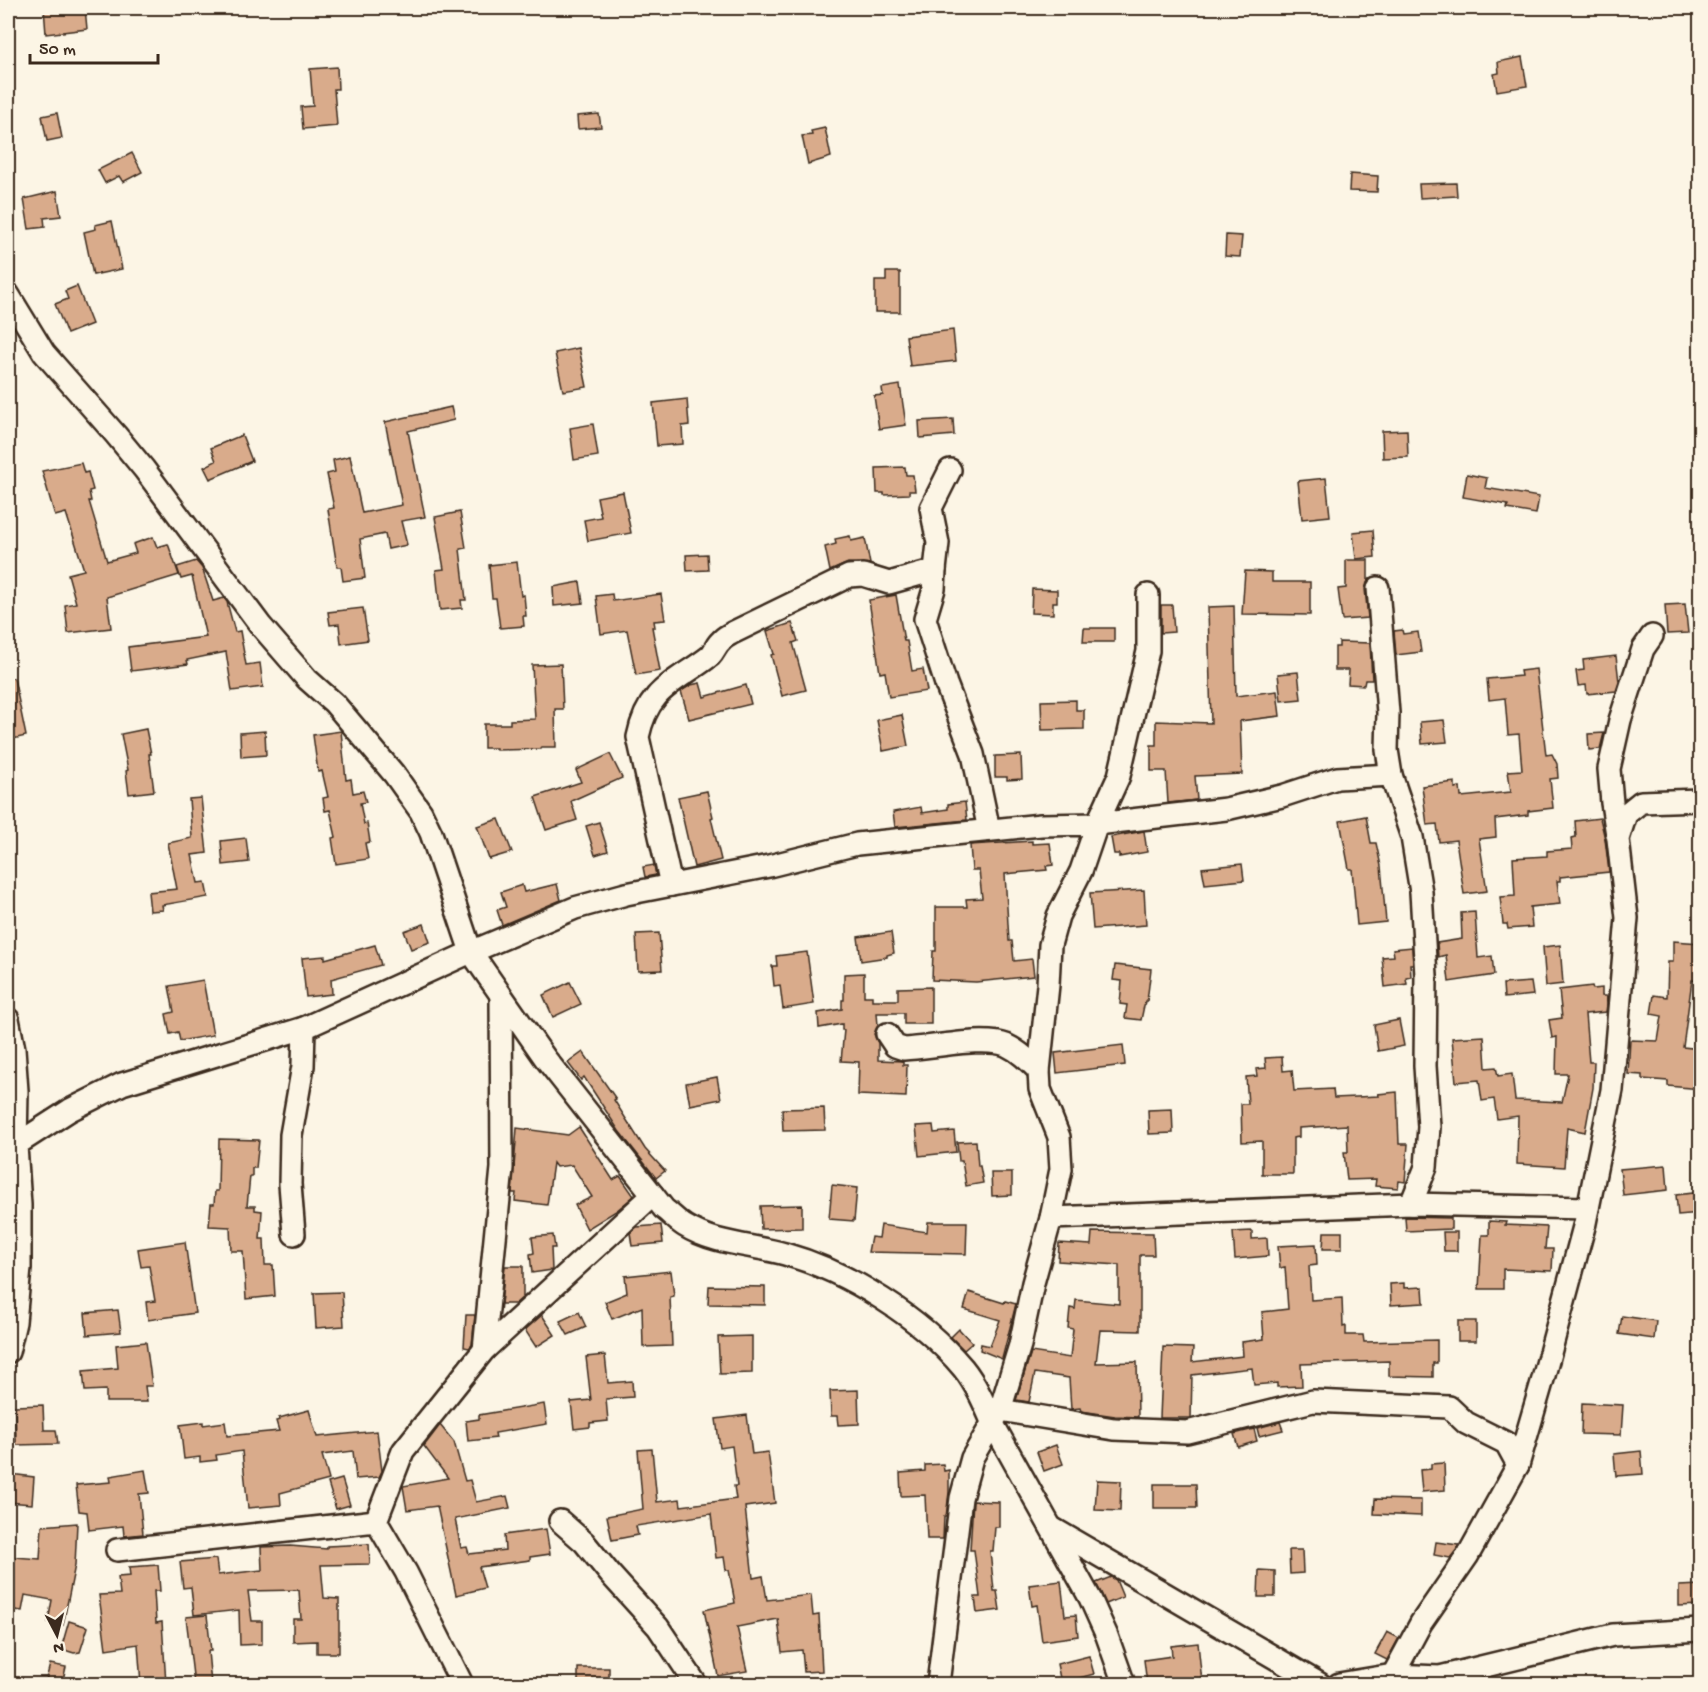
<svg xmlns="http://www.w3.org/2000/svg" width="1708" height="1692" font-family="'Gochi Hand',sans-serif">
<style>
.building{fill:#d9ab8b;stroke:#3b2a1e;stroke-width:1.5}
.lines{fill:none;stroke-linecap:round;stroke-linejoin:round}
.street-casing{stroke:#3b2a1e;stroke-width:26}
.street{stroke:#fcf5e5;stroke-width:21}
</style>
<rect width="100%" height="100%" fill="#fcf5e5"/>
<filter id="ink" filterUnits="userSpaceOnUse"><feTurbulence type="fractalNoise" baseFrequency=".0167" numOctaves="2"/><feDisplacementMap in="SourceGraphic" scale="12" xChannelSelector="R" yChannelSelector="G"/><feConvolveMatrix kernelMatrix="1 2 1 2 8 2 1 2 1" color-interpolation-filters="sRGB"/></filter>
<g filter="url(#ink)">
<g class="building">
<polygon points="44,8 85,8 87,29 46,34"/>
<polygon points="1522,57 1527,86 1497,91 1494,74 1499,73 1498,62"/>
<polygon points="337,67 338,89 334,89 337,126 303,129 301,107 313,106 310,69"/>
<polygon points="57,113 62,138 47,141 42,116"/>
<polygon points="599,114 601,127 578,129 577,116"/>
<polygon points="825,128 831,157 808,164 802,136 812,135 811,131"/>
<polygon points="132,153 142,172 123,182 119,176 105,183 98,170"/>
<polygon points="1350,174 1378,176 1377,192 1349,191"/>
<polygon points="1456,183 1457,196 1420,198 1419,184"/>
<polygon points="57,191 61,216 44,218 45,227 29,229 24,199"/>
<polygon points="112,221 122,269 93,275 84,232 96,229 95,225"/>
<polygon points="1226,235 1242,236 1240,257 1225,256"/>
<polygon points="886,272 900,272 900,312 875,312 875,281 886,281"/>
<polygon points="77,286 92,324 67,334 55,304 68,299 65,291"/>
<polygon points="953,330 956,361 910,366 906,336"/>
<polygon points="579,348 587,387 563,391 555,353"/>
<polygon points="900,385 906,425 879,429 874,396 883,395 882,388"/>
<polygon points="687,399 689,425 682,426 683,444 657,446 653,403"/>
<polygon points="451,407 454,420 408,431 425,517 401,521 407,545 388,549 385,534 360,539 365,578 343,581 341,567 337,567 328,509 334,508 327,474 335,472 333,460 350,456 362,513 402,505 385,422"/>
<polygon points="953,419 954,435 920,438 919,421"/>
<polygon points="593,424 598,456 574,460 570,428"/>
<polygon points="1407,430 1408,457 1383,458 1382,431"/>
<polygon points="242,435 252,461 210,479 204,467 216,461 211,448"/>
<polygon points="81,463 84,473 88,472 93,490 89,491 91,501 89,501 107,561 136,553 133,544 153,537 157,547 168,544 179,575 107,597 111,628 68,633 65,605 76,603 68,574 84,570 66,513 55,516 42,471"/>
<polygon points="905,467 906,475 913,475 915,491 909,491 909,494 884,495 884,493 877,493 876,468"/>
<polygon points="1467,474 1487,478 1485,488 1539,497 1536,514 1507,509 1508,505 1463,497"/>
<polygon points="1326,478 1330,516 1302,519 1298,481"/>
<polygon points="623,492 631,533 588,541 584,520 601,517 597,497"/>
<polygon points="460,512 466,548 460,549 466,600 461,600 462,608 440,610 436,570 444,569 435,517"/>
<polygon points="1373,530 1375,557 1356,559 1353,532"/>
<polygon points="850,536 851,541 865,538 870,564 848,563 830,571 825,547 836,544 835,539"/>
<polygon points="707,554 708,570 687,571 686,555"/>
<polygon points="1346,560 1368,560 1368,581 1365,589 1368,618 1342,620 1338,589 1346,588"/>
<polygon points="196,561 202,568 213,601 224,598 227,602 235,632 240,631 246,665 260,663 263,687 232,691 226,652 187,660 188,664 131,671 128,647 206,637 192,576 181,579 177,567"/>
<polygon points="517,562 521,596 524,595 526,616 523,616 524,626 500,628 496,598 492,598 489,565"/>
<polygon points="1245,571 1272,572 1272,582 1310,582 1310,615 1242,614"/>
<polygon points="580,582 583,603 554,606 553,587"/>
<polygon points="1032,589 1057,590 1057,602 1053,602 1053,614 1031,613"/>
<polygon points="612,594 613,601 661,594 665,620 654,621 655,627 652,627 660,671 636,675 627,630 601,634 596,596"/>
<polygon points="896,595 904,641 907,641 912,671 923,669 927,691 889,697 885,672 880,673 869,600"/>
<polygon points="1685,604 1688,633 1667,634 1665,605"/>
<polygon points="1161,605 1172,605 1174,632 1161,633"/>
<polygon points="1234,606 1236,696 1277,691 1280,716 1240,721 1242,774 1195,776 1197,800 1168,803 1166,771 1151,771 1151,745 1156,745 1156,721 1211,723 1208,607"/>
<polygon points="363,608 368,640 341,644 339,624 330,625 328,612"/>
<polygon points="792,623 798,641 793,643 806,690 782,696 771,655 774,654 767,631"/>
<polygon points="1084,628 1114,628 1114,642 1083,642"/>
<polygon points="1402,630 1403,634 1418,632 1421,652 1396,655 1394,631"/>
<polygon points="1339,642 1370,643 1372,680 1365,680 1364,685 1348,684 1349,670 1335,670 1335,647 1339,647"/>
<polygon points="1616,656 1619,682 1616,691 1587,694 1586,685 1578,686 1576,671 1584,670 1583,660"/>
<polygon points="561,664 563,709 555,709 556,747 541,747 541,749 496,750 496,748 484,748 484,724 510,724 510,720 535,719 532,665"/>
<polygon points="1536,669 1546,755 1552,754 1557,764 1558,778 1550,779 1553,808 1528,811 1528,815 1495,819 1496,837 1479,839 1487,891 1464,894 1456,840 1439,842 1437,824 1427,825 1422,786 1455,782 1455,788 1460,787 1461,797 1511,792 1508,771 1522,770 1519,734 1508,735 1505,698 1489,700 1487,679 1521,676 1520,671"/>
<polygon points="1298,672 1301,699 1281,701 1278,674"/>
<polygon points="14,678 26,736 8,740 8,679"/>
<polygon points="700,683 704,697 746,685 751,704 689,719 681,691 691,685"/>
<polygon points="1076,700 1076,710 1084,710 1084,729 1042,730 1041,701"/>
<polygon points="902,715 908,746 883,751 877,720"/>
<polygon points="1444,720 1447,742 1422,744 1420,722"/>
<polygon points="146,729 151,754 149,754 154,791 129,794 126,771 128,770 121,734"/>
<polygon points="265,731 266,755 241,757 240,733"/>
<polygon points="341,731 346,780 351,779 353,793 363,791 366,802 360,803 364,824 367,823 370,842 365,843 368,859 336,864 332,838 336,837 330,810 325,811 323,798 328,797 322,771 318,772 313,735"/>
<polygon points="1604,733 1600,749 1589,750 1588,734"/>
<polygon points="610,754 622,778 571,801 577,820 546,830 535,797 581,782 576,770"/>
<polygon points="1021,755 1022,779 1007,780 1007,777 995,777 995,756"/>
<polygon points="707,791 713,817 711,818 721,860 694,867 678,797"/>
<polygon points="201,798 207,853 192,855 198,883 205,882 208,897 162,905 163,910 150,911 148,892 177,889 168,843 192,838 189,799"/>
<polygon points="965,802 967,820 895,827 893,812 921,807 922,813 948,809 948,804"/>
<polygon points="1366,816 1371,843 1376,843 1381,866 1386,922 1357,925 1352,869 1349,869 1340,821"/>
<polygon points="1600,818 1605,839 1609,872 1560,877 1560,881 1557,881 1560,904 1530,907 1532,927 1508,929 1507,924 1503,924 1500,897 1515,896 1513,858 1547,856 1547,851 1572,849 1571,838 1576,837 1575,821"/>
<polygon points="499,819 512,852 489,859 477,826"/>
<polygon points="599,822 608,851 595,855 586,826"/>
<polygon points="1144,831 1147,852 1119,857 1119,854 1114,854 1111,837"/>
<polygon points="246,838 249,862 223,865 221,841"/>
<polygon points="1032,841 1032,844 1050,843 1053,865 1046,866 1047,870 1005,874 1009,941 1012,941 1014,961 1032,959 1034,976 976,982 932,980 933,951 936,951 936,907 967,907 966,899 982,898 979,870 972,870 970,845"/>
<polygon points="1242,864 1244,880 1205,884 1202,868"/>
<polygon points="654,865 656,875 645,877 643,867"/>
<polygon points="557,884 561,900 502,925 497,910 506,907 501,892 522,885 524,892"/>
<polygon points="1144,890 1146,925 1093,929 1090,893"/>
<polygon points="1475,912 1478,958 1492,956 1494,975 1449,982 1446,955 1438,957 1437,943 1462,939 1461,913"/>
<polygon points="424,924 430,942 411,949 404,931"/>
<polygon points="891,932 894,953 887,955 887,957 861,961 858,937"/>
<polygon points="659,933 662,970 638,971 636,934"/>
<polygon points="1673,941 1701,943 1700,981 1692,980 1683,1047 1701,1049 1701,1089 1668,1086 1668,1081 1642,1079 1642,1075 1628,1074 1630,1040 1658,1041 1662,1016 1651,1014 1654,995 1667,997 1668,962 1673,962"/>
<polygon points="375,945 381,965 331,979 332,994 306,997 302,958 325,956 325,959"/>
<polygon points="1560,945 1563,984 1546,986 1543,947"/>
<polygon points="1412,947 1413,964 1410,964 1411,977 1406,978 1407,984 1385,987 1382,957 1394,956 1393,949"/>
<polygon points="807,952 814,1004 783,1009 780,985 774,986 772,966 777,966 776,956"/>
<polygon points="1115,965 1151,969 1147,1001 1145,1001 1141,1020 1125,1018 1127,1005 1120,1004 1122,981 1113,980"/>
<polygon points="864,973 864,996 872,996 872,1000 898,1000 898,988 931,987 931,1024 904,1024 904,1013 877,1013 878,1026 874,1034 878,1043 878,1060 903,1061 903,1065 907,1065 906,1097 858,1095 859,1062 841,1061 844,1030 842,1030 842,1024 819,1028 818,1013 842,1009 842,1000 844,1000 844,974"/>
<polygon points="203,980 213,1035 180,1041 178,1032 170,1034 166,1014 174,1012 169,986"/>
<polygon points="570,982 581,1004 553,1017 543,995"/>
<polygon points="1531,982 1533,995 1504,998 1503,984"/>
<polygon points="1592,986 1593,989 1602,988 1602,996 1606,996 1607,1004 1606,1012 1585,1014 1589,1062 1594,1062 1593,1088 1585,1132 1567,1128 1564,1167 1517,1164 1518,1116 1497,1119 1494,1099 1482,1101 1479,1080 1456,1082 1452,1038 1484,1036 1486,1068 1496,1067 1498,1076 1512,1074 1515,1100 1562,1102 1568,1074 1556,1074 1557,1037 1552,1038 1549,1020 1562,1018 1559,990"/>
<polygon points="1399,1020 1404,1046 1378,1051 1374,1025"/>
<polygon points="1123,1045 1125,1065 1057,1073 1055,1053"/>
<polygon points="583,1052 616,1099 614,1100 645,1149 665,1171 656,1178 619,1131 584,1077 581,1080 568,1063"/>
<polygon points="1282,1057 1283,1071 1292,1070 1294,1091 1333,1089 1334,1098 1379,1096 1378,1094 1397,1092 1399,1144 1408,1144 1405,1182 1399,1181 1398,1188 1375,1186 1376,1179 1347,1180 1344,1152 1348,1152 1347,1125 1299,1128 1299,1137 1293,1138 1293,1174 1262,1174 1262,1141 1242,1142 1241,1104 1248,1104 1246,1077 1257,1076 1256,1069 1266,1068 1265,1058"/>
<polygon points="717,1077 721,1099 690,1105 686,1083"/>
<polygon points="824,1108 825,1130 783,1131 782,1109"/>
<polygon points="1172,1109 1173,1133 1149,1134 1148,1110"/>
<polygon points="933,1125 934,1133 954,1131 956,1152 919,1156 916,1126"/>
<polygon points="579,1127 613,1180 620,1176 634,1196 616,1211 587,1229 575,1205 592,1197 572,1165 556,1167 553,1163 547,1205 515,1201 516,1193 512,1193 517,1128 568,1135"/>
<polygon points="219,1139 259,1140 256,1168 252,1168 252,1176 250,1176 247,1206 255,1206 255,1210 262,1211 260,1239 264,1239 265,1265 273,1265 275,1296 246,1299 243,1251 231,1251 230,1227 209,1226 211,1204 214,1204 215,1191 218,1191"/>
<polygon points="976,1141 978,1166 980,1166 983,1183 966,1186 962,1161 959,1161 957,1142"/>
<polygon points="1666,1165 1668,1190 1623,1195 1620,1169"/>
<polygon points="991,1173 1012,1173 1012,1195 992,1196"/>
<polygon points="832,1185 857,1188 854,1221 829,1219"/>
<polygon points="1701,1192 1701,1213 1678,1215 1676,1195"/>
<polygon points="802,1205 802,1228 761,1229 760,1206"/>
<polygon points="1405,1217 1451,1218 1451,1229 1406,1231"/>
<polygon points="1489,1221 1506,1222 1505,1225 1547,1227 1545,1249 1553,1249 1552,1271 1503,1269 1503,1289 1479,1289 1482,1235 1489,1235"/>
<polygon points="928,1222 967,1222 966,1254 868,1252 871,1237 879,1238 881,1225 927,1232"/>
<polygon points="661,1225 663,1243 632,1246 630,1233 637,1227"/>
<polygon points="1252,1231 1252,1239 1267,1238 1268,1256 1235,1259 1233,1232"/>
<polygon points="1092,1232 1153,1233 1154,1255 1140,1255 1140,1331 1100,1330 1096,1363 1137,1362 1138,1417 1115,1416 1081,1411 1080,1408 1071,1409 1069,1378 1035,1373 1029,1402 1016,1400 1031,1352 1070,1358 1073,1329 1068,1328 1070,1308 1075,1309 1076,1300 1119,1304 1119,1265 1058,1261 1059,1243 1091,1245"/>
<polygon points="1324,1232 1342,1232 1342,1249 1323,1249"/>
<polygon points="1443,1232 1457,1232 1457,1251 1444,1251"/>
<polygon points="553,1235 555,1248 551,1248 552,1270 532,1273 530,1254 534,1253 532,1237"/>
<polygon points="185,1242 195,1313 148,1320 146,1302 155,1301 149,1266 141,1267 138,1249"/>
<polygon points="1316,1244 1317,1265 1309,1266 1311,1300 1342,1298 1343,1327 1346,1326 1346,1335 1363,1335 1364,1342 1437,1340 1437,1363 1433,1363 1433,1377 1389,1376 1389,1361 1301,1364 1302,1386 1277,1387 1277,1383 1254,1385 1252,1368 1192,1375 1191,1418 1160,1418 1163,1347 1193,1348 1192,1362 1243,1356 1242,1342 1264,1339 1262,1312 1288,1309 1285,1267 1280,1268 1278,1246"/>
<polygon points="505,1266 523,1266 523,1297 515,1304 501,1304"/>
<polygon points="671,1271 674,1296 670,1297 672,1346 643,1347 642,1307 612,1319 605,1302 627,1293 625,1276"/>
<polygon points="1404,1283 1404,1288 1423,1287 1424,1303 1391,1305 1390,1284"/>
<polygon points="709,1286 765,1287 765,1305 708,1304"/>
<polygon points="342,1292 344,1326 316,1328 314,1293"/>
<polygon points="969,1292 1004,1303 1005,1301 1016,1304 1002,1359 980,1350 981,1344 990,1346 1000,1320 964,1309"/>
<polygon points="118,1310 121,1332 87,1335 85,1313"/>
<polygon points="579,1312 586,1327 568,1335 560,1321"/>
<polygon points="466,1315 475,1315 472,1345 469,1348 464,1347"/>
<polygon points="542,1315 555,1335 536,1347 525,1330"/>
<polygon points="1622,1316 1656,1321 1654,1339 1619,1334"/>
<rect x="1458" y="1321" width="18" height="20"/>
<polygon points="959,1329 972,1343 964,1350 951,1337"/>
<polygon points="752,1336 752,1373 720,1374 718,1337"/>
<polygon points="146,1342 152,1386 145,1386 147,1402 106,1402 106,1390 85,1391 83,1371 118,1368 116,1345"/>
<polygon points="605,1355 608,1383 632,1381 633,1397 606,1399 608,1421 590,1423 590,1427 574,1429 571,1402 591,1400 586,1357"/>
<polygon points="858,1390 859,1424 838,1425 837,1416 831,1416 830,1391"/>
<polygon points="1582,1403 1623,1405 1621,1435 1581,1434"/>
<polygon points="544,1404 547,1424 495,1433 496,1438 468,1441 466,1421 479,1419 479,1415"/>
<polygon points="43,1405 44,1430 56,1430 58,1444 16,1445 15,1406"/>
<polygon points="309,1410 317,1437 377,1431 382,1471 379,1477 356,1479 353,1451 322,1455 329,1480 280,1493 281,1505 248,1508 242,1451 216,1455 217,1460 200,1462 200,1457 184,1459 180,1425 203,1422 203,1425 225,1422 227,1436 279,1431 276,1421 280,1420 279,1418"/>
<polygon points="747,1415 752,1454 768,1452 775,1503 745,1507 753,1578 763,1576 767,1600 811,1595 813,1616 819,1615 822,1671 804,1672 802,1650 782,1652 778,1619 737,1627 747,1671 718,1676 704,1610 735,1603 729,1570 726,1570 724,1557 716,1558 711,1514 636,1526 638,1535 612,1540 607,1516 643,1509 638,1450 652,1449 657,1502 680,1499 681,1506 736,1499 734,1486 737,1486 732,1446 720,1448 716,1419"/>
<polygon points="1280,1422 1283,1430 1259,1436 1257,1428"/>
<polygon points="440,1425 454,1442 465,1481 470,1480 476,1502 507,1496 510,1508 455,1519 461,1548 467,1547 469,1554 505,1550 504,1535 546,1529 550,1554 530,1557 530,1560 479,1567 485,1588 456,1595 437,1506 407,1510 403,1486 448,1478 424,1446"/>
<polygon points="1254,1429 1257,1441 1238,1447 1234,1434"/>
<polygon points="1056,1445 1063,1464 1044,1471 1037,1452"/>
<polygon points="1641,1451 1643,1474 1616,1476 1614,1454"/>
<polygon points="1444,1463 1445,1490 1422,1492 1420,1470 1431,1469 1431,1464"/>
<polygon points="943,1464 944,1471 949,1470 949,1492 946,1517 944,1517 943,1539 927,1539 925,1495 901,1496 900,1473 925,1471 925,1465"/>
<polygon points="145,1470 149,1493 139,1494 143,1534 124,1536 123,1526 89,1530 87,1512 79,1511 76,1485 111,1482 110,1476"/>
<polygon points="10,1474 34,1477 32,1504 8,1502"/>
<polygon points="342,1479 350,1505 336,1509 328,1483"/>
<polygon points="1097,1480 1121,1481 1120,1511 1095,1510"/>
<polygon points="1154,1484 1196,1484 1197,1508 1154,1508"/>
<polygon points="1375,1499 1421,1500 1421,1516 1374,1514"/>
<polygon points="973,1501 999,1502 999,1527 995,1527 993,1551 990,1551 994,1591 997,1591 1000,1610 977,1613 975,1597 980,1597 974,1550 970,1550"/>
<polygon points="77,1523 75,1565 63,1625 48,1622 52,1600 25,1595 22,1611 8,1609 15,1557 40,1559 42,1526"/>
<polygon points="1436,1542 1458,1545 1458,1548 1450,1558 1434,1555"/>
<polygon points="369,1544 370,1564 321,1565 324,1598 339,1599 339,1653 317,1653 317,1641 293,1642 293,1619 301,1619 299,1590 248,1591 252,1621 262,1621 262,1644 240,1645 239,1610 194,1615 191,1587 183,1588 180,1562 216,1559 218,1575 262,1570 261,1547 290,1546 327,1549 327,1546"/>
<polygon points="1289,1550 1302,1550 1303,1573 1290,1574"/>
<polygon points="158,1565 160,1591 154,1591 156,1623 162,1622 166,1684 141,1684 138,1644 106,1649 99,1595 120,1594 118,1577 130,1576 129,1567"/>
<polygon points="1259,1570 1275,1571 1275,1597 1258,1597"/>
<polygon points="1111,1577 1116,1580 1123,1597 1106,1604 1096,1583"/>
<polygon points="1061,1581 1065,1616 1076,1615 1078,1636 1042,1641 1037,1605 1032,1606 1029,1585"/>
<polygon points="1701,1585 1701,1605 1679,1606 1679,1586"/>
<polygon points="207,1615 211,1651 208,1651 211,1684 194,1684 186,1617"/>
<polygon points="69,1621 88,1627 80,1652 74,1653 61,1649"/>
<polygon points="1387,1632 1399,1638 1387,1660 1375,1654"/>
<polygon points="1198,1643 1202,1682 1178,1684 1177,1680 1147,1684 1144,1660 1172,1656 1171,1646"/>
<polygon points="1089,1656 1094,1674 1061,1683 1057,1664"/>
<polygon points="50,1664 66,1667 62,1684 45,1684"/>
<rect x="578" y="1668" width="31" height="16"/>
</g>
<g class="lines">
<defs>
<g id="street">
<path d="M8 294 44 353 116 435 144 469 261 626 307 679 334 703 394 774 421 812 431 833 471 952 545 1058 664 1209C671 1214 677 1221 685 1226 714 1244 753 1245 785 1254 849 1272 920 1317 963 1368 976 1384 985 1405 993 1424L1090 1598 1107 1636 1124 1684"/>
<polyline points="935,570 938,543 931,508 950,470"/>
<polyline points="1378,588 1388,713 1387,750 1391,775"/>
<polyline points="1148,595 1148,651 1119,776 1097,824 1226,809 1282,796 1337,778 1391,775 1412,837 1421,892 1426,976 1425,1066 1429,1127 1426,1167 1411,1204"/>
<polyline points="1617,835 1612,803 1609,769 1620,720 1643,649 1652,636"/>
<path d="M671 885 638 737C648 688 675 683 710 656 715 651 716 645 721 641 724 637 729 635 732 633L849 576 863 575 889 583 935 570 934 589 925 619 946 684 973 754 989 830"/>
<polyline points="8,1019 14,1049 17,1091 16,1146 20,1205 20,1268 15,1322 8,1352"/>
<path d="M887 1034 895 1046 904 1049C930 1048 984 1036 1006 1045 1019 1051 1029 1061 1039 1071"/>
<polyline points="8,1150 70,1110 122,1084 304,1028 471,952 575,908 626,894 769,866 857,844 1041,825 1097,824 1081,871 1058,916 1050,945 1048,985 1039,1071 1040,1089 1059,1137 1061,1169 1051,1218 1033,1283 1020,1345 1000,1410 972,1458 961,1498 938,1684"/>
<polyline points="1051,1218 1411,1204 1588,1208"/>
<polyline points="294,1234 290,1184 291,1135 303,1066 304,1028"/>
<polyline points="484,1350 502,1168 501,997"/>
<polyline points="1000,1410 1114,1429 1187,1432 1313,1401 1449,1407 1466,1423 1506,1443 1518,1465"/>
<polyline points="560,1521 584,1542 610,1574 658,1627 696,1684"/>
<polyline points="1052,1528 1320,1684"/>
<polyline points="117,1550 376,1521"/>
<polyline points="1393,1675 1421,1623 1468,1555 1518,1465 1543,1379 1585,1223 1612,1090 1627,918 1618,839 1626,814 1641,802 1700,800"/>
<polyline points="462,1684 406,1572 376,1521 403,1451 484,1350 653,1195"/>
<polyline points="1339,1684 1393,1675 1440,1677 1613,1635 1700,1630"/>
</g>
</defs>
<use href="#street" class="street-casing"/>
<use href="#street" class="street"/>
</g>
</g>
<rect width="1708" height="1692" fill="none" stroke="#fcf5e5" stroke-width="30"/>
<rect x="15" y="15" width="1678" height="1662" fill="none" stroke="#3b2a1e" stroke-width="2" filter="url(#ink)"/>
<g transform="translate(57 1635) rotate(173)" stroke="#fcf5e5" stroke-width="4.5" paint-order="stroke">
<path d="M0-4.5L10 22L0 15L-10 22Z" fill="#3b2a1e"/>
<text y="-9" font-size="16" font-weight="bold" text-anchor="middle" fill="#3b2a1e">N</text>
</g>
<path d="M30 54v9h128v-9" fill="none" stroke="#3b2a1e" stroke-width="3"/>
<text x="39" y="54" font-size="18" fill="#3b2a1e" stroke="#fcf5e5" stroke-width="4.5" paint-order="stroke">50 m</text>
</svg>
